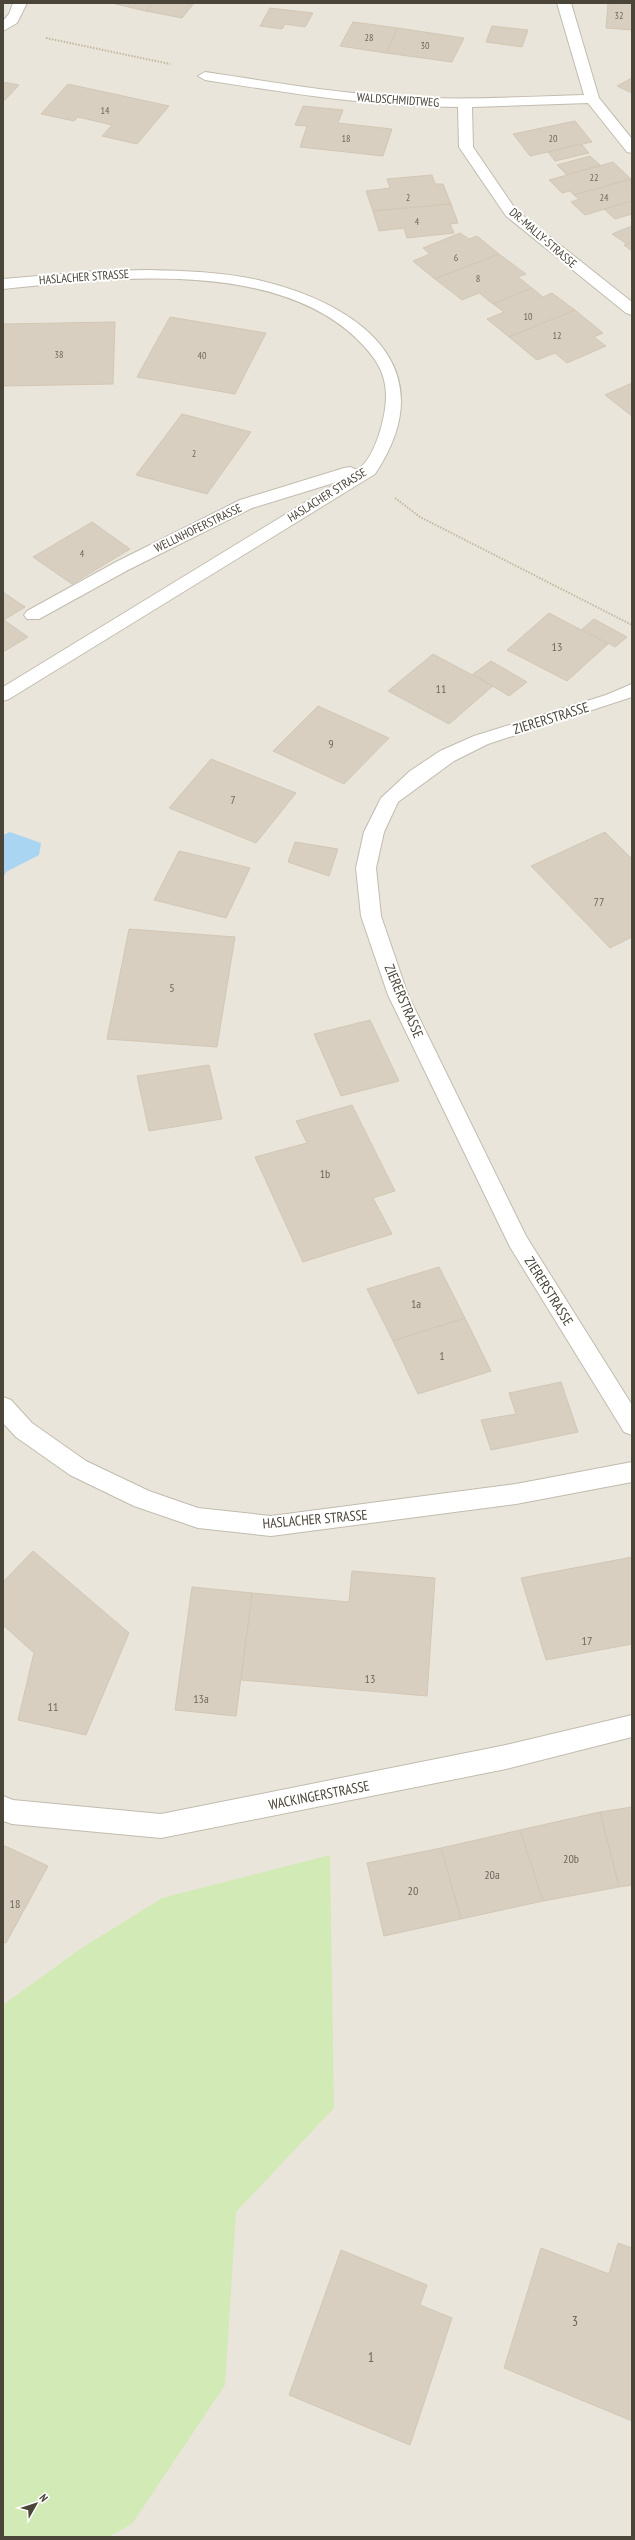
<svg xmlns="http://www.w3.org/2000/svg" width="635" height="2540" font-family="'PT Sans Narrow',sans-serif">
<style>
.residential{fill:#eae5da}
.green{fill:#d2eab5}
.water{fill:#a9d4f2}
.building{fill:#d8cfc1;stroke:#d3c7b4}
.lines{fill:none;stroke-linecap:round;stroke-linejoin:round}
.minor-casing{stroke:#c2bbae;stroke-width:2}
.path{stroke:#c4b79f;stroke-width:2;stroke-dasharray:1.5 1.5;stroke-linecap:butt}
.minor{fill:#fff;fill-rule:evenodd}
.labels{text-anchor:middle;stroke-width:4;stroke-linejoin:round;paint-order:stroke}
.far-number-label{font-size:10px;fill:#6e675b}
.far-street-label{font-size:12px;fill:#4b4439;stroke:#fff}
.number-label{font-size:12px;fill:#6e675b}
.street-label{font-size:14px;fill:#4b4439;stroke:#fff}
.near-number-label{font-size:14px;fill:#6e675b}
</style>
<rect width="100%" height="100%" fill="#f6f3ec"/>
<rect class="residential" x="3" y="3" width="629" height="2534"/>
<polygon class="green" points="330,1855 334,2108 236,2212 225,2385 132,2524 108,2537 3,2537 3,2005 80,1949 162,1898"/>
<polygon class="water" points="10,832 41,843 39,855 6,872 3,879 3,835"/>
<g class="building">
<polygon points="111,3 153,3 146,11"/>
<polygon points="153,3 194,3 182,18 146,11"/>
<polygon points="608,3 632,3 632,30 606,28"/>
<polygon points="270,8 313,13 305,27 285,24 282,29 260,26"/>
<polygon points="353,22 398,28 386,53 340,46"/>
<polygon points="492,26 528,30 522,47 486,42"/>
<polygon points="398,28 464,38 452,62 386,53"/>
<polygon points="632,78 632,93 617,86"/>
<polygon points="3,82 19,85 3,102"/>
<polygon points="68,84 169,106 137,144 102,136 112,125 78,117 74,121 41,114"/>
<polygon points="303,106 343,110 338,123 392,129 383,156 300,147 307,126 295,125"/>
<polygon points="575,121 592,142 530,156 513,134"/>
<polygon points="581,144 589,153 555,161 548,152"/>
<polygon points="590,156 600,165 567,175 557,165"/>
<polygon points="613,162 631,179 574,195 570,191 562,193 549,180"/>
<polygon points="432,175 435,184 443,184 451,204 373,211 366,191 390,188 387,179"/>
<polygon points="631,179 632,201 585,215 571,202 579,199 574,195"/>
<polygon points="632,201 632,214 615,219 604,209"/>
<polygon points="451,204 458,223 450,224 454,233 407,238 404,228 379,231 373,211"/>
<polygon points="632,226 632,242 627,244 612,234"/>
<polygon points="460,233 469,239 477,236 499,254 435,279 413,261 430,254 423,248"/>
<polygon points="632,242 632,251 624,245"/>
<polygon points="499,254 526,274 518,277 532,288 493,304 479,293 462,300 435,279"/>
<polygon points="532,288 543,297 552,293 575,310 509,337 487,319 504,312 493,304"/>
<polygon points="575,310 603,333 594,337 606,346 567,363 555,353 537,360 509,337"/>
<polygon points="170,317 266,333 235,394 137,377"/>
<polygon points="115,322 113,384 3,386 3,324"/>
<polygon points="632,383 632,416 605,395"/>
<polygon points="182,414 251,432 207,494 136,475"/>
<polygon points="92,522 130,549 72,584 33,557"/>
<polygon points="3,592 25,607 4,620 28,637 3,652"/>
<polygon points="549,613 608,644 567,681 507,650"/>
<polygon points="594,619 627,637 615,647 582,629"/>
<polygon points="433,654 493,686 449,724 388,691"/>
<polygon points="491,661 527,682 509,696 473,674"/>
<polygon points="318,706 389,738 344,784 273,751"/>
<polygon points="211,759 296,793 256,843 169,808"/>
<polygon points="605,832 632,859 632,937 610,948 531,866"/>
<polygon points="295,842 338,849 329,876 288,862"/>
<polygon points="179,851 250,868 226,918 154,900"/>
<polygon points="129,929 235,937 217,1047 107,1039"/>
<polygon points="370,1020 399,1081 341,1096 314,1034"/>
<polygon points="209,1065 222,1119 149,1131 137,1076"/>
<polygon points="352,1105 395,1191 373,1198 392,1234 303,1262 255,1157 307,1143 296,1121"/>
<polygon points="439,1267 465,1318 393,1341 367,1289"/>
<polygon points="465,1318 491,1371 418,1394 393,1341"/>
<polygon points="561,1382 578,1432 491,1450 481,1420 516,1414 509,1393"/>
<polygon points="33,1551 129,1633 86,1735 18,1720 34,1653 3,1625 3,1582"/>
<polygon points="632,1557 632,1644 546,1660 521,1578"/>
<polygon points="352,1571 435,1578 427,1696 241,1680 252,1593 349,1602"/>
<polygon points="192,1587 252,1593 236,1716 175,1710"/>
<polygon points="632,1807 632,1885 619,1887 600,1812"/>
<polygon points="600,1812 619,1887 543,1901 520,1830"/>
<polygon points="520,1830 543,1901 461,1919 441,1848"/>
<polygon points="3,1845 48,1866 6,1943 3,1942"/>
<polygon points="441,1848 461,1919 384,1936 367,1863"/>
<polygon points="618,2243 632,2248 632,2421 504,2368 541,2248 609,2274"/>
<polygon points="341,2250 427,2285 420,2305 452,2318 410,2445 289,2395"/>
</g>
<g class="lines">
<defs>
<g id="minor">
<polygon points="13,3 27,3 17,23 3,31 3,21 9,14"/>
<path d="M557 3H571L599 98 632 139V153L627 152 588 103 472 107 473 147 516 210 632 302V315L626 313 506 216 459 147 458 107C373 107 289 93 205 80L198 76 205 72C266 81 327 92 389 96 454 101 519 97 584 95Z"/>
<path d="M150 270C186 271 223 272 258 280 357 303 447 366 375 474L9 699 3 701V687L340 481 252 508 128 570 39 619H27L24 615 27 611 116 562 240 500 344 468 350 467 357 470C375 459 386 417 386 396 386 371 374 356 357 339 273 258 110 278 3 289V279L97 271Z"/>
<polygon points="632,684 632,697 488,744 454,761 398,802 384,832 376,868 381,916 408,995 526,1236 632,1405 632,1435 624,1432 510,1247 388,995 361,916 356,868 364,832 381,798 410,771 440,751 474,736 606,695"/>
<polygon points="3,1397 11,1400 32,1423 86,1461 149,1491 198,1508 271,1516 516,1484 632,1462 632,1482 516,1504 271,1536 198,1528 134,1506 70,1475 16,1437 3,1423"/>
<polygon points="632,1715 632,1737 506,1769 161,1838 12,1824 3,1821 3,1796 13,1800 161,1814 506,1745"/>
</g>
</defs>
<use href="#minor" class="minor-casing"/>
<g class="path">
<polyline points="46,38 170,64"/>
<polyline points="395,498 420,517 632,625"/>
</g>
<use href="#minor" class="minor"/>
</g>
<g class="labels">
<g class="far-number-label">
<text x="619" y="19">32</text>
<text x="369" y="41">28</text>
<text x="425" y="49">30</text>
<text x="105" y="114">14</text>
<text x="346" y="142">18</text>
<text x="553" y="142">20</text>
<text x="594" y="181">22</text>
<text x="408" y="201">2</text>
<text x="604" y="201">24</text>
<text x="417" y="225">4</text>
<text x="456" y="261">6</text>
<text x="478" y="282">8</text>
<text x="528" y="320">10</text>
<text x="557" y="339">12</text>
<text x="59" y="358">38</text>
<text x="202" y="359">40</text>
<text x="194" y="457">2</text>
<text x="82" y="557">4</text>
</g>
<g class="far-street-label">
<text transform="translate(398 100) rotate(4)" y="4">WALDSCHMIDTWEG</text>
<text transform="translate(543 238) rotate(41)" y="4">DR.-MALLY-STRASSE</text>
<text transform="translate(84 277) rotate(-4)" y="4">HASLACHER STRASSE</text>
<text transform="translate(327 495) rotate(-32)" y="4">HASLACHER STRASSE</text>
<text transform="translate(198 528) rotate(-26)" y="4">WELLNHOFERSTRASSE</text>
</g>
<g class="number-label">
<text x="557" y="651">13</text>
<text x="441" y="693">11</text>
<text x="331" y="748">9</text>
<text x="233" y="804">7</text>
<text x="599" y="906">77</text>
<text x="172" y="992">5</text>
<text x="325" y="1178">1b</text>
<text x="416" y="1308">1a</text>
<text x="442" y="1360">1</text>
<text x="587" y="1645">17</text>
<text x="370" y="1683">13</text>
<text x="201" y="1703">13a</text>
<text x="53" y="1711">11</text>
<text x="571" y="1863">20b</text>
<text x="492" y="1879">20a</text>
<text x="413" y="1895">20</text>
<text x="15" y="1908">18</text>
</g>
<g class="street-label">
<text transform="translate(551 718) rotate(-17)" y="5">ZIERERSTRASSE</text>
<text transform="translate(404 1001) rotate(67)" y="5">ZIERERSTRASSE</text>
<text transform="translate(549 1291) rotate(58)" y="5">ZIERERSTRASSE</text>
<text transform="translate(315 1519) rotate(-5)" y="5">HASLACHER STRASSE</text>
<text transform="translate(319 1795) rotate(-11)" y="5">WACKINGERSTRASSE</text>
</g>
<g class="near-number-label">
<text x="575" y="2326">3</text>
<text x="371" y="2362">1</text>
</g>
</g>
<rect width="635" height="2540" fill="none" stroke="#4b4439" stroke-width="8"/>
<g transform="translate(36 2504) rotate(51)" stroke="#ffffff" stroke-width="3" paint-order="stroke">
<path d="M0-3L7 15L0 10L-7 15Z" fill="#4b4439"/>
<text y="-6" font-size="11" font-weight="bold" text-anchor="middle" fill="#4b4439">N</text>
</g>
</svg>
